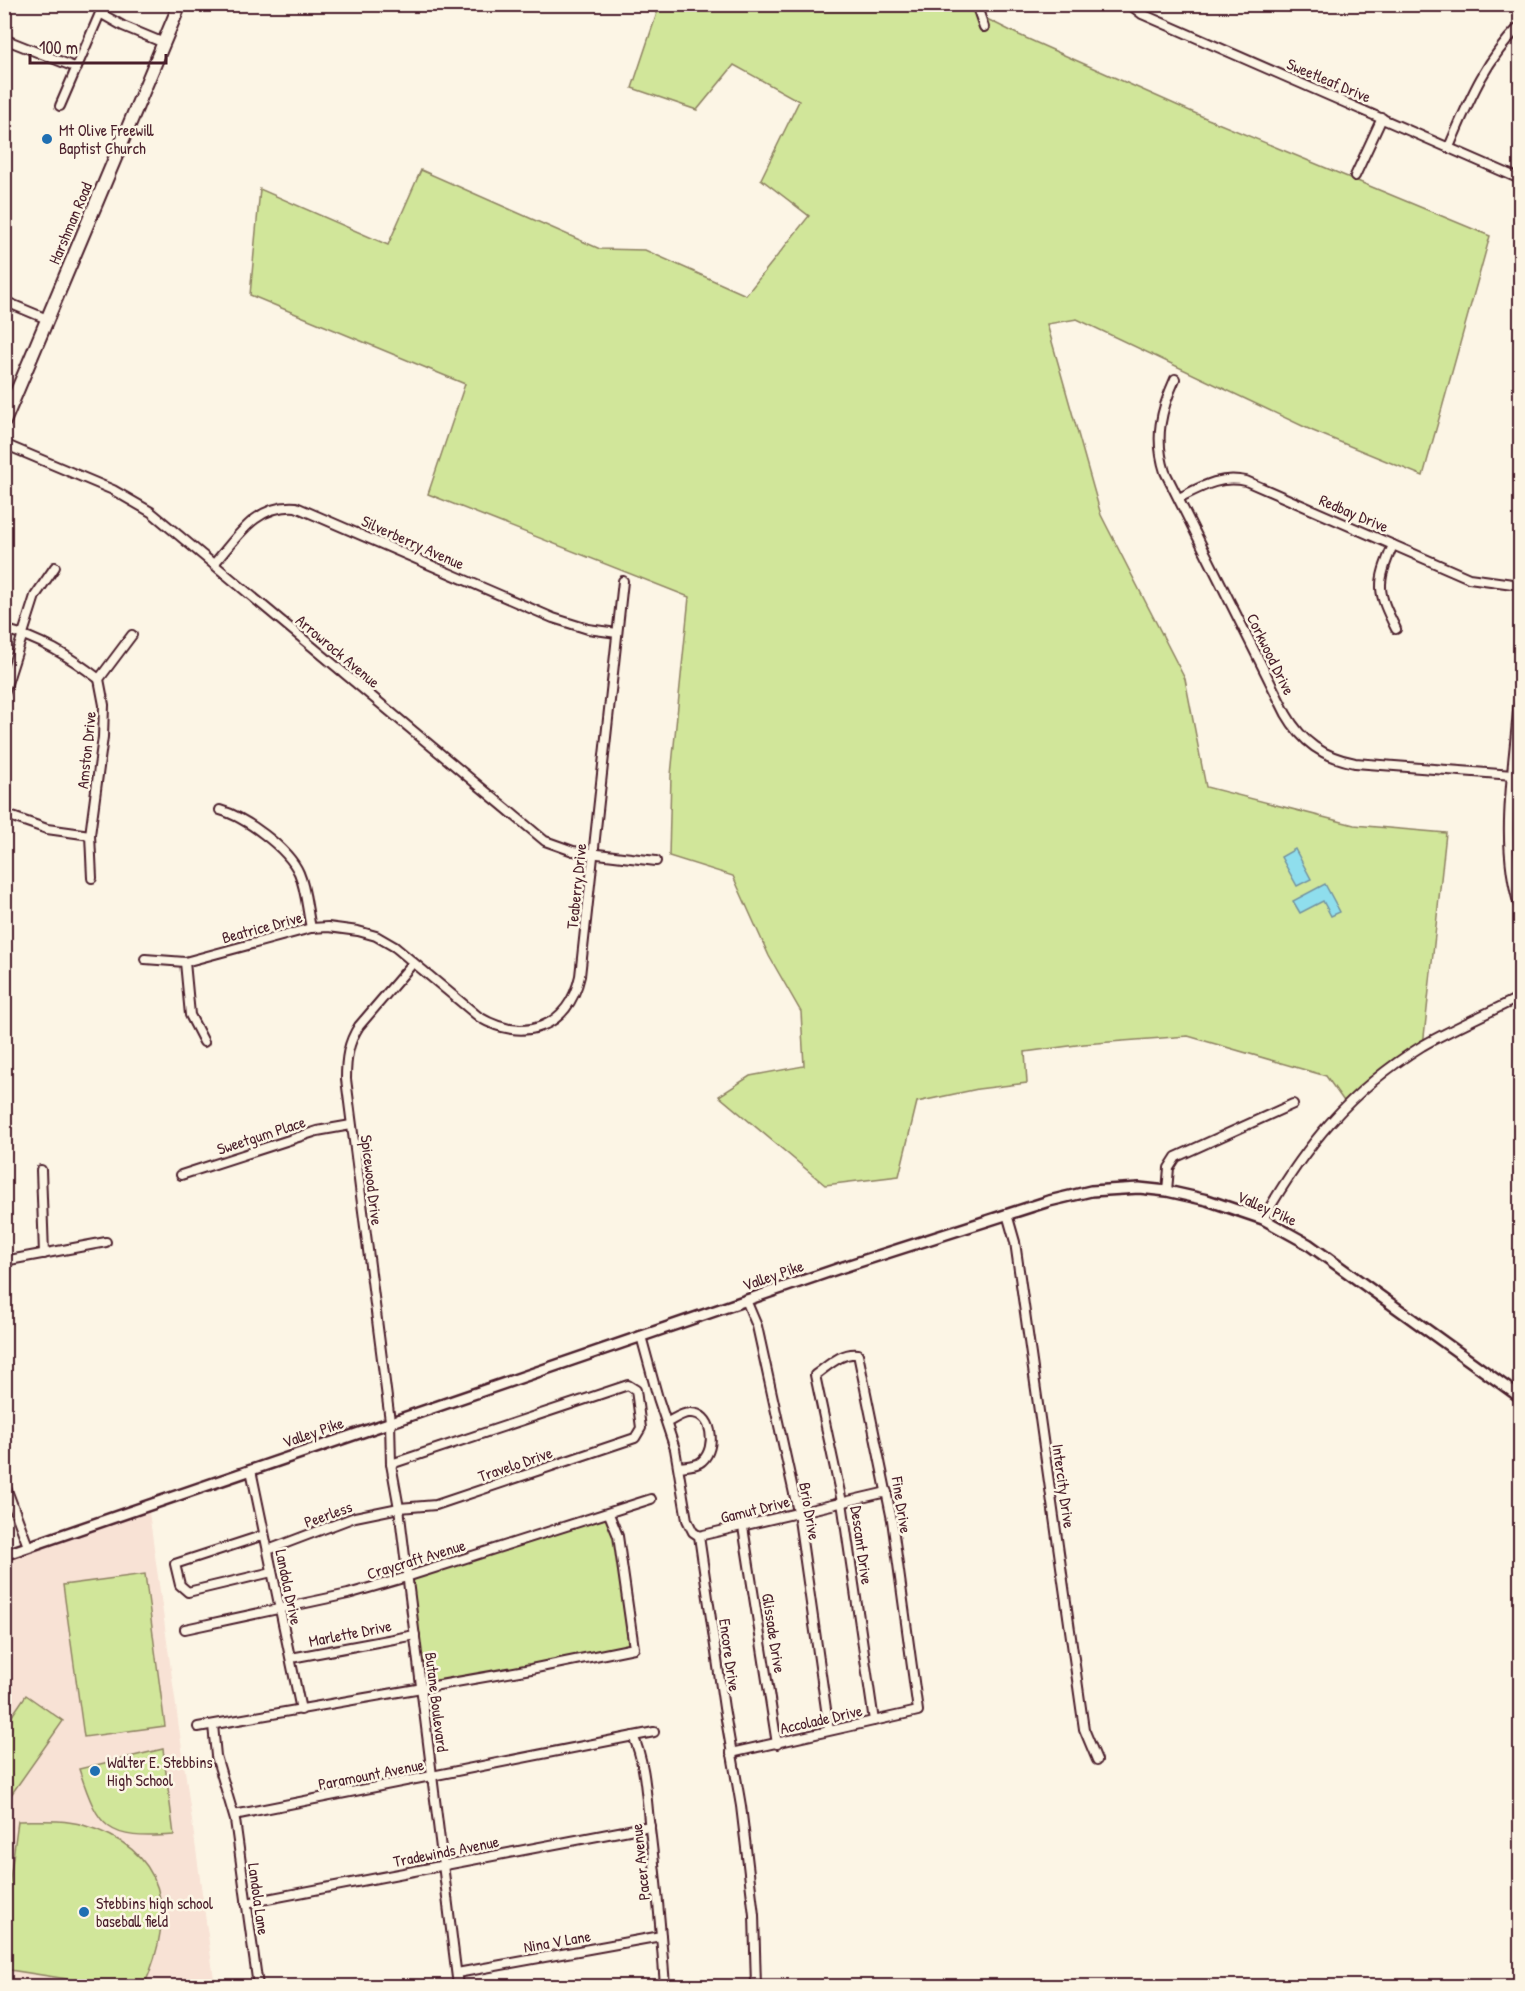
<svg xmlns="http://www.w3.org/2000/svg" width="1525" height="1991" font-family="'Patrick Hand',sans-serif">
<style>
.built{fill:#f8e2d5}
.green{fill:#d1e69a;stroke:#8e8262;stroke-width:1.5}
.water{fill:#8fdeed;stroke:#73929f;stroke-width:1.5}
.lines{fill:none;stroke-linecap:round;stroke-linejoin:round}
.minor-casing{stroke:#4a1f2b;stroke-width:12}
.tertiary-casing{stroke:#4a1f2b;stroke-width:14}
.primary-casing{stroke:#4a1f2b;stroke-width:16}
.minor{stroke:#fcf5e5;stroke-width:8}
.tertiary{stroke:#fcf5e5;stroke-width:9}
.primary{stroke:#fcf5e5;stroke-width:12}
.poi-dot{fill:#1f6fb2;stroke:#fcf5e5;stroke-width:2}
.labels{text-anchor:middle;stroke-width:5;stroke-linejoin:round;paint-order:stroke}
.street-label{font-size:16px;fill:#4a1f2b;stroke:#fcf5e5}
.poi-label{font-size:16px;fill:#4a1f2b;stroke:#fcf5e5;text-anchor:start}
</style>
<rect width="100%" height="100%" fill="#fcf5e5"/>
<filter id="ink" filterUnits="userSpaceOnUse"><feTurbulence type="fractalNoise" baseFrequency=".0167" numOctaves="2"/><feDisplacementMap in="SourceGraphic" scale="12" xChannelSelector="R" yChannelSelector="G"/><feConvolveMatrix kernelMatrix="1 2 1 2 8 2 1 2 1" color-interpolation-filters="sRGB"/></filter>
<g filter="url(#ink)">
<polygon class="built" points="148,1505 215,1986 5,1986 5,1555"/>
<g class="green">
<polygon points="660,4 959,5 1019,35 1208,119 1490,236 1423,476 1313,431 1077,319 1047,324 1101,515 1185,679 1206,787 1354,825 1446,833 1423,1046 1346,1104 1326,1076 1188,1036 1084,1044 1025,1052 1027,1083 978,1089 917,1102 899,1176 825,1185 719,1096 750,1076 804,1066 801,1012 769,956 733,876 669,856 671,775 689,597 428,494 465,384 250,295 260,189 388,245 421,170 600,249 645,250 746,295 809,216 761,179 799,101 734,65 697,110 632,88"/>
<polygon points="609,1514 634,1648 421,1687 407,1576"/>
<polygon points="145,1574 165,1726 84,1737 63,1585"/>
<polygon points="26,1695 63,1721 6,1802 4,1800 5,1726"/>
<path d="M163 1749 174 1835C107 1840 99 1830 79 1769Z"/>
<path d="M18 1821C39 1821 63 1819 83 1825 168 1850 176 1913 144 1986H112L10 1970 5 1962 4 1923Z"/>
</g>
<g class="water">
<polygon points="1295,849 1311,879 1297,886 1281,857"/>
<polygon points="1325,884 1340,912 1331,916 1323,901 1300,913 1293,901"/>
</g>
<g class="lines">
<defs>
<g id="minor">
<polyline points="976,4 984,27"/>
<polyline points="1129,4 1142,14 1520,179"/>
<polyline points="100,13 123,26 164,43"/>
<polyline points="4,39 77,68"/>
<polyline points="60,106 104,4"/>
<path d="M1449 147C1469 101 1484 62 1520 26"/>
<polyline points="1355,176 1382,118"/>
<polyline points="4,301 47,319"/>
<path d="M1175 379C1161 410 1154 438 1165 472L1286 714C1302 742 1323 757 1355 763L1513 775"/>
<polyline points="4,444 113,490 151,512 545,841 573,851 656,861"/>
<path d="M1179 498C1201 487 1220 475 1246 481L1469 578 1520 585"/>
<path d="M1393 545C1376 585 1377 591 1396 629"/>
<path d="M214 564C238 536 256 504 296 507L553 618 588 629 617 633"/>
<path d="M4 629C41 639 69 656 99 679"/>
<path d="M1520 677C1518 754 1496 834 1520 909"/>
<polyline points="4,693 35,596 55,567"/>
<path d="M220 810C245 817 288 848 299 873 306 889 307 910 311 928"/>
<polyline points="4,814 47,829 90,835"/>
<polyline points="92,878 90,835 103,737 104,705 99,679 132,635"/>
<path d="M145 959 185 962 311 928 328 927 358 931 376 936 395 947 479 1017C523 1043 568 1029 580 976L623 581"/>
<polyline points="185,962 190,1015 204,1042"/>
<path d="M413 963 359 1026C348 1043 346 1059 346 1079L390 1421 391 1464 399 1508 458 1986"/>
<polyline points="41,1170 44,1254"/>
<polyline points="181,1175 317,1131 351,1125"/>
<polyline points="1167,1191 1169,1168 1176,1157 1293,1104"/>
<polyline points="1007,1214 1015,1242 1084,1729 1097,1760"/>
<path d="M1263 1219C1305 1146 1349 1091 1422 1046 1454 1028 1488 1013 1520 997"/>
<polyline points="4,1261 106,1242"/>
<polyline points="746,1300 757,1326 798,1512 829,1730"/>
<polyline points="641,1336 658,1398 675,1449 687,1520 693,1532 699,1536 724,1708 741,1806 754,1915 756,1986"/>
<path d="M668 1422C674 1419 682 1413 689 1413 713 1411 717 1448 702 1461 697 1466 686 1466 679 1467"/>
<polyline points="251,1470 301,1710"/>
<polyline points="4,1482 28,1546"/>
<polyline points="743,1527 777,1744"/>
<polyline points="264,1535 175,1564 180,1585 188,1592 272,1572"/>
<polyline points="699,1536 887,1492"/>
<polyline points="268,1550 355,1517 399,1508 436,1505 635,1438 641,1428 636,1390 628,1385 391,1464"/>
<polyline points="185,1629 348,1594 400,1579 651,1499"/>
<polyline points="291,1658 415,1635"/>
<polyline points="213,1725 216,1756 235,1820 258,1986"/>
<polyline points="198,1727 531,1669 634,1648 618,1536 609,1514"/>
<path d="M633 1736C645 1762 646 1793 649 1821 656 1876 661 1931 665 1986"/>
<path d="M731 1753 918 1711 892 1520 858 1354C841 1352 828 1366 815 1375L842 1502 874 1721"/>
<polyline points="234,1815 654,1732"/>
<polyline points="246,1903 650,1826"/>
<polyline points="457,1973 661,1936"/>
</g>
<polyline id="tertiary" points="4,1555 840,1268 1049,1201 1091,1191 1139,1188 1167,1191 1207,1200 1263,1219 1308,1244 1520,1397"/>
<polyline id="primary" points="4,422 180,4"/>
</defs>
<use href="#minor" class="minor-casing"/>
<use href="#tertiary" class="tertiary-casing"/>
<use href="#primary" class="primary-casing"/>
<use href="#minor" class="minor"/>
<use href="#tertiary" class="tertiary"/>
<use href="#primary" class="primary"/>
</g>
</g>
<g class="poi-dot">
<circle cx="47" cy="139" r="6"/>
<circle cx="95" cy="1771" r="6"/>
<circle cx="84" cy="1912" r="6"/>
</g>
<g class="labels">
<g class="street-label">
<text transform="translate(1329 80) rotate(23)" y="6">Sweetleaf Drive</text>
<text transform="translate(70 223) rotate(-67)" y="6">Harshman Road</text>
<text transform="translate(1354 513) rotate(23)" y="6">Redbay Drive</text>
<text transform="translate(413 542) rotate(24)" y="6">Silverberry Avenue</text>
<text transform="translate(338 651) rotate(40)" y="6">Arrowrock Avenue</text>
<text transform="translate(1271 654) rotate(64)" y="6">Corkwood Drive</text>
<text transform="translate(86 750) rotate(-84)" y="6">Amston Drive</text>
<text transform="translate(576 886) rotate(-84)" y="6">Teaberry Drive</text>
<text transform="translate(262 927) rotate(-15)" y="6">Beatrice Drive</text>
<text transform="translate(261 1135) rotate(-18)" y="6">Sweetgum Place</text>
<text transform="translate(372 1180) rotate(83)" y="6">Spicewood Drive</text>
<text transform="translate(1267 1208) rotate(24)" y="6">Valley Pike</text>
<text transform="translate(773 1275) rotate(-19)" y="6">Valley Pike</text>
<text transform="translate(313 1432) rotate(-19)" y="6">Valley Pike</text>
<text transform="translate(515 1464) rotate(-19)" y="6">Travelo Drive</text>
<text transform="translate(1064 1486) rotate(82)" y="6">Intercity Drive</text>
<text transform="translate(902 1505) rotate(81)" y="6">Fine Drive</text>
<text transform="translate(755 1509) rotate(-14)" y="6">Gamut Drive</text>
<text transform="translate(810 1511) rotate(80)" y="6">Brio Drive</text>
<text transform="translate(328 1514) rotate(-20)" y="6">Peerless</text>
<text transform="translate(862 1545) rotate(82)" y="6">Descant Drive</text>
<text transform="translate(416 1559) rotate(-17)" y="6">Craycraft Avenue</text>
<text transform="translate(289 1587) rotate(78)" y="6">Landola Drive</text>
<text transform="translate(350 1633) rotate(-11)" y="6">Marlette Drive</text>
<text transform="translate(774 1633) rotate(81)" y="6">Glissade Drive</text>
<text transform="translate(730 1655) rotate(82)" y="6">Encore Drive</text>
<text transform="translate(437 1702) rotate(83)" y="6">Butane Boulevard</text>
<text transform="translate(821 1719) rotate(-13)" y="6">Accolade Drive</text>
<text transform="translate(371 1774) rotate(-11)" y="6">Paramount Avenue</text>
<text transform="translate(446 1851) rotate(-11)" y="6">Tradewinds Avenue</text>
<text transform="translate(640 1862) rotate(-96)" y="6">Pacer Avenue</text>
<text transform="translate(259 1899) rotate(82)" y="6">Landola Lane</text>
<text transform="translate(557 1941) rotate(-10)" y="6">Nina V Lane</text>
</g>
<g class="poi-label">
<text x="59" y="136">Mt Olive Freewill<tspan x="59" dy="18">Baptist Church</tspan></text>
<text x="107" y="1768">Walter E. Stebbins<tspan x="107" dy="18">High School</tspan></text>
<text x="96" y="1909">Stebbins high school<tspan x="96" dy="18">baseball field</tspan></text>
</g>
</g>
<rect width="1525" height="1991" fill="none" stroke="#fcf5e5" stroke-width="24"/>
<rect x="12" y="12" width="1501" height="1967" fill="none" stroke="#4a1f2b" stroke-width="2" filter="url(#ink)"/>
<path d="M30 54v9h136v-9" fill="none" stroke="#4a1f2b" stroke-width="3"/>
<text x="39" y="54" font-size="18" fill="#4a1f2b" stroke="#fcf5e5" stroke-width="4.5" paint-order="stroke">100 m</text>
</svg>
